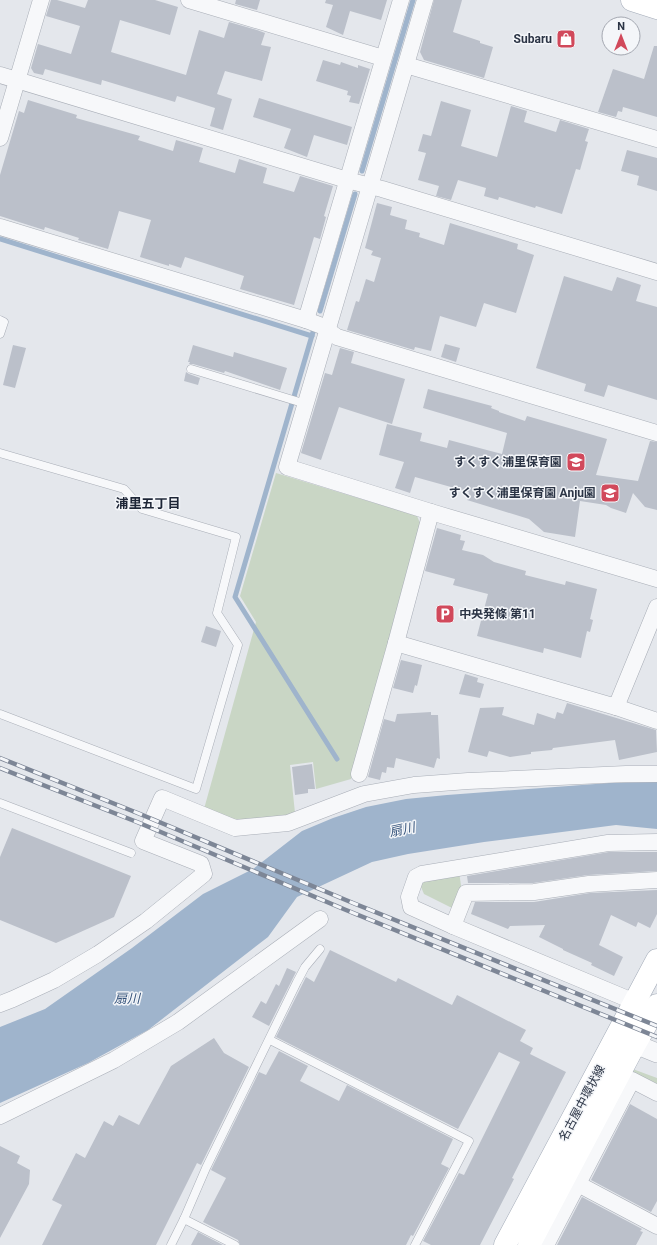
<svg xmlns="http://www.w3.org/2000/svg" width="657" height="1245" font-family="Roboto,'Noto Sans JP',sans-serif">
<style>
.green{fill:#c9d6c5}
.water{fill:#9fb4cc}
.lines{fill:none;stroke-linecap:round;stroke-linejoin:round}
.stream{stroke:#9fb4cc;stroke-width:5}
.building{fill:#bbc0ca}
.service-casing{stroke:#a9aeb7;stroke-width:9}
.minor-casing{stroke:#a9aeb7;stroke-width:17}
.tertiary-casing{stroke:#a9aeb7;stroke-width:20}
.primary-casing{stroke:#a3abb8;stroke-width:23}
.service{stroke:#f7f8fa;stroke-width:8}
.minor{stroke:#f7f8fa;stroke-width:16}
.tertiary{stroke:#f7f8fa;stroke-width:19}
.primary{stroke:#fff;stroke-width:22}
.rail-casing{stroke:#7d8696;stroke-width:4.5}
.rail{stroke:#f4f6f9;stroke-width:3;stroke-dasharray:9;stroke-linecap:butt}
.labels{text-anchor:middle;stroke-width:3;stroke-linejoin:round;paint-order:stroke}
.poi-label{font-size:12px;font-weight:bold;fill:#2b3445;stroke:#f4f6f9;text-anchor:end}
.street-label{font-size:12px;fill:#2b3445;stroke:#f4f6f9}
.neighbourhood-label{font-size:13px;font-weight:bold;fill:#1d2536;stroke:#f4f6f9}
.water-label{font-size:13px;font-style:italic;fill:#34527a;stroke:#f4f6f9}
</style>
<rect width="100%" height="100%" fill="#e4e7ec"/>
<g class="green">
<polygon points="276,473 417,516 420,523 351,779 316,789 313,762 290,765 295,813 287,816 239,823 204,809 256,622 240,596"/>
<polygon points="459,872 462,892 453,908 450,907 424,894 421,887 422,881"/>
<polygon points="630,1068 657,1078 657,1087 628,1072"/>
</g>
<polygon class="water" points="657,782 657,829 616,825 484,842 408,854 372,862 297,897 268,937 148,1030 88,1063 0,1103 0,1027 45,1009 132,948 203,894 253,869 302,831 333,818 366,807 406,799 447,795 609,783"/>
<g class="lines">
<g class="stream">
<polyline points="362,171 413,0"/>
<polyline points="0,239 312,336"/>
<polyline points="320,311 355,194"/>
<polyline points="313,332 235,597 337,759"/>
</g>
</g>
<g class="building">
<polygon points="51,0 57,0 85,8 88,0 155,0 178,7 170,35 120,20 111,52 186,75 199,30 224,38 229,22 257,30 265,33 261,45 271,47 262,81 225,71 217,94 232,99 223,130 210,126 215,108 177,96 175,102 102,80 101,85 45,69 43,75 34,73 31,68 38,44 71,54 80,26 46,16"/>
<polygon points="236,0 260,0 257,10 235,4"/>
<polygon points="326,0 387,0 381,20 350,11 343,35 326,27 333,5 325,3"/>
<polygon points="434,0 462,0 453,32 480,41 480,43 493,47 484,78 424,60 420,52"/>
<polygon points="654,46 657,46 657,117 623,107 622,112 618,111 616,117 598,112 613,69 644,79"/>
<polygon points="323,60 340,65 341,62 358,68 358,65 370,69 359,104 349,102 351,96 347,95 348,91 316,81"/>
<polygon points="259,98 352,127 347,145 314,135 307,157 284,148 291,129 253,117"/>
<polygon points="28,100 77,115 76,118 140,136 138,140 173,151 176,140 203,148 199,162 235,173 239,159 267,168 263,183 294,192 300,176 333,186 324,216 326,217 320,239 314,237 294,305 240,289 244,276 204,263 185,257 181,268 169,264 169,266 140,257 151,220 119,211 108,249 78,240 79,238 45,227 44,230 0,216 0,175 19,111 24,113"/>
<polygon points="441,101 471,110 461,146 497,157 511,106 527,111 524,122 556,132 560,120 589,129 585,141 588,142 580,170 576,169 562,214 536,206 535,208 499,197 498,200 484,196 486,188 458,180 451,200 436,196 439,186 418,180 426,153 418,151 423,134 431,136"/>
<polygon points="627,150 657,158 657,191 637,185 639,176 621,171"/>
<polygon points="377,203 392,207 390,215 407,220 405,229 420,233 419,237 444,245 450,223 518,244 517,249 534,255 516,313 484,303 476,327 440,316 431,351 415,347 414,350 347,330 356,301 359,302 366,279 374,282 381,258 371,255 373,251 365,248"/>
<polygon points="564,276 612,291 617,277 641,285 636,301 657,307 657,400 608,385 604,397 584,391 586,384 536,368"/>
<polygon points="445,344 460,348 456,362 441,357"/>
<polygon points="13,345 26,348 15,388 3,385"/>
<polygon points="193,345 233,357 234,352 287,368 280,390 225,371 224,373 193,364 189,364 190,362 188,362"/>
<polygon points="340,348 354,352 351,363 405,379 392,424 339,407 321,460 301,453 325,373 332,375"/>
<polygon points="186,372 189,374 200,378 198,385 184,381"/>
<polygon points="428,389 492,406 491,408 499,411 499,412 525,421 527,416 607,439 596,475 638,481 650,441 657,442 657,510 645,507 633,493 626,513 611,508 606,505 580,501 575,537 544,532 529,519 467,500 469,492 415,477 410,493 395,488 404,462 379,455 387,424 422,433 420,441 447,448 449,440 502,454 507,433 423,408"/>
<polygon points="437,528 461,535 460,540 465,541 462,550 483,555 494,562 526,571 525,575 565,585 566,581 597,589 590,619 593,620 590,632 587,631 581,658 544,648 543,653 477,636 488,594 453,585 455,579 425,571"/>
<polygon points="206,626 221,631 216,647 201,642"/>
<polygon points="401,660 422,665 417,686 415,685 413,693 393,688"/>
<polygon points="465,674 478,678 477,682 484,684 480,698 459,694"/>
<polygon points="567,703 656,730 657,752 619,760 615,740 553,748 552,750 531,752 531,754 510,757 489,751 487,757 468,752 480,708 504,707 502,715 534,725 537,713 555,719 557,712 563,714"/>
<polygon points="431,712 431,715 438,715 440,759 437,758 434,768 396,758 394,768 387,767 386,773 382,772 380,780 368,777 384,719 395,722 397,714"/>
<polygon points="312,764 315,789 308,789 308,793 295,795 292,767"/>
<polygon points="12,828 131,876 114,917 56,943 0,920 0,857"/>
<polygon points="609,852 657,852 657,871 588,875 533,883 468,883 467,876"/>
<polygon points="657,890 657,914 650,928 638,922 636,927 611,915 599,945 623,957 614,976 591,965 592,963 563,950 563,949 539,937 545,925 510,926 508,929 471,914 475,902 534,902 590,893"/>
<polygon points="330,950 396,982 398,978 452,1005 457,995 526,1030 520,1041 533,1048 530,1054 566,1072 512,1178 514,1179 480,1245 431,1245 423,1241 459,1173 464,1175 520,1062 499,1052 458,1129 276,1037 306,977 314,982"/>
<polygon points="287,968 296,972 269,1026 252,1017 261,1001 266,1004 276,984 279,986"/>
<polygon points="214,1038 224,1053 249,1067 201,1165 197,1163 156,1245 42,1245 62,1205 52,1200 76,1153 85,1158 104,1121 113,1126 119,1115 139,1125 171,1066"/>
<polygon points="279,1051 308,1066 300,1081 339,1101 347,1085 453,1139 441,1164 449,1168 413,1236 411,1235 406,1245 240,1245 238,1240 203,1222 226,1178 211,1170 259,1072 266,1075"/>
<polygon points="630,1104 657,1119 657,1201 651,1212 591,1180"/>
<polygon points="0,1146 20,1156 17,1163 30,1170 29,1184 0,1238"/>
<polygon points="582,1197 642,1229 640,1231 643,1232 636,1245 557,1245"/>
<polygon points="198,1232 223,1245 191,1245"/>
</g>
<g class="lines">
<defs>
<g id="service">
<polyline points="0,320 4,322 0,334"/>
<polyline points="191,369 306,404"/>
<polyline points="0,453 124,489 142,509 236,537 217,613 238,645 196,789 0,714"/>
<polyline points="0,803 131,853"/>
<polyline points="270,1040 469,1141 415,1245"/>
<polyline points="184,1219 235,1245"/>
<polyline points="171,1245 184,1219 206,1168 297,982 305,967 320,949"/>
</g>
<g id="minor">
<polyline points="189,0 383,58"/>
<polyline points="425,0 287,467 431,512 657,579"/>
<polyline points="406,65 657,139"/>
<polyline points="0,75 347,180 382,189 657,272"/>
<polyline points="0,138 41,0"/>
<polyline points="0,227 306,320 322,326 337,337 657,433"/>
<polyline points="306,320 401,0"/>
<polyline points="431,512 396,643 616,707 657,607"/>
<polyline points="616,707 657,721"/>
<polyline points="359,774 396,643"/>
<polyline points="453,926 466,893 534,892 589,884 657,880"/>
<polyline points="635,1002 453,926 411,907 409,897 416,877 422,874 608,843 657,842"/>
<polyline points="0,1004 13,999 54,980 98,954 146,921 204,874 201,864 143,841 162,798 235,828 288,823 364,794 414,785 468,781 626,774 657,774"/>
<polyline points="0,1116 114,1060 178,1022 320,919"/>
<polyline points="578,1184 657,1226"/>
<polyline points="546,1245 632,1080 657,1093"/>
</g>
<polyline id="tertiary" points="635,1044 657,1053"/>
<g id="primary">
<polyline points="632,0 657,8"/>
<polyline points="505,1245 657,960"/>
<polyline points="529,1245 635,1044 657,1005"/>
</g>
</defs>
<use href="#service" class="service-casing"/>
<use href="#minor" class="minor-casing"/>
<use href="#tertiary" class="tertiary-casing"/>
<use href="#primary" class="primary-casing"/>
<use href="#service" class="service"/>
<use href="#minor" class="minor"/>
<use href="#tertiary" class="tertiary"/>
<use href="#primary" class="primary"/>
<defs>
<g id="rail">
<polyline points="0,758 140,814 353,903 657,1026"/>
<polyline points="0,768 137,822 346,910 657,1037"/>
</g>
</defs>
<use href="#rail" class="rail-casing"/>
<use href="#rail" class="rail"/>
</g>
<defs>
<symbol id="shop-square" viewBox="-11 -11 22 22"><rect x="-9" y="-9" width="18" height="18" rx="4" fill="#d1495b" stroke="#f4f6f9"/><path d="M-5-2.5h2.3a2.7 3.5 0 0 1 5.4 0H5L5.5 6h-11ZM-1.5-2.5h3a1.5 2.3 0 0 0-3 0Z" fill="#fff"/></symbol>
<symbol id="school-square" viewBox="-11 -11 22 22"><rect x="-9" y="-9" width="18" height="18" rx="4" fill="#d1495b" stroke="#f4f6f9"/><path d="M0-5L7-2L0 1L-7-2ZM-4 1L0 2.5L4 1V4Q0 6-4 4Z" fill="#fff"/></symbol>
<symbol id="parking-square" viewBox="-11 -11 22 22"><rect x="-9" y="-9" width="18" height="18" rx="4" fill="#d1495b" stroke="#f4f6f9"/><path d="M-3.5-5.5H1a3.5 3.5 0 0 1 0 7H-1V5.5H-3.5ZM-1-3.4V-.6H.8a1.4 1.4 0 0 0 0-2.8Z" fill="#fff"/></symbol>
</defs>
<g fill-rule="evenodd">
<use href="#shop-square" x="555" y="28" width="22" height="22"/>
<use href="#school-square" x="565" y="451" width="22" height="22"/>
<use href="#school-square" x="599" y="482" width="22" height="22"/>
<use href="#parking-square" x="434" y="603" width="22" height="22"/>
</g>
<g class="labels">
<g class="poi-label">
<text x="552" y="43">Subaru</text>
<text x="562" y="466">すくすく浦里保育園</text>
<text x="596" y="497">すくすく浦里保育園 Anju園</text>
<text x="459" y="618" text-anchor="start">中央発條 第11</text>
</g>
<g class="street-label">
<text transform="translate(582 1103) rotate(-62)" y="4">名古屋中環状線</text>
</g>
<g class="neighbourhood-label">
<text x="148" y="508">浦里五丁目</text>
</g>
<g class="water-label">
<text transform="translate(402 829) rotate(-12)" y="5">扇川</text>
<text x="127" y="1003">扇川</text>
</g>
</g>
<g transform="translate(621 36)"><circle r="19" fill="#f4f6f9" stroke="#a4a8b1"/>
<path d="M0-3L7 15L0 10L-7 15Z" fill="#d1495b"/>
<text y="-6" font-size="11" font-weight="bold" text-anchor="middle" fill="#2b3445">N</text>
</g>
</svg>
